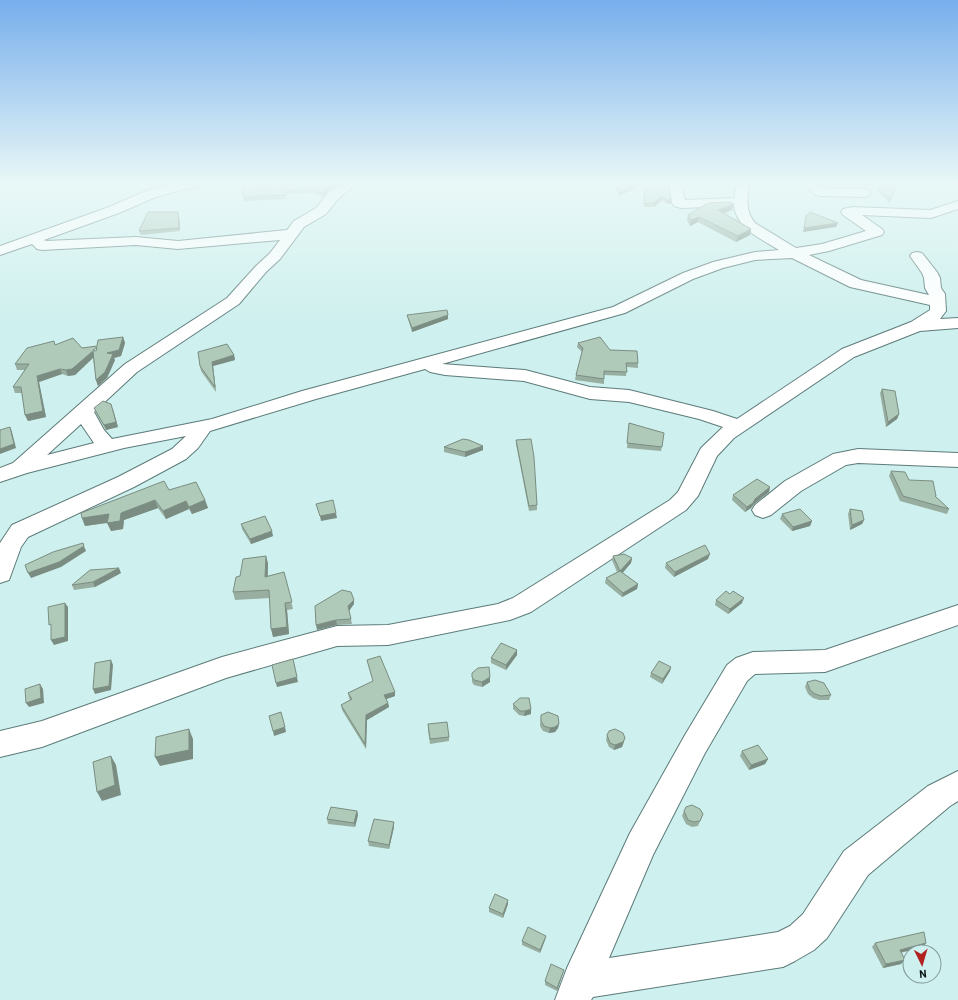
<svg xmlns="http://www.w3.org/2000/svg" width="958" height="1000" font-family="Barlow,sans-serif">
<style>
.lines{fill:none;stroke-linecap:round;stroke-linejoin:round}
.minor-casing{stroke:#5c7b79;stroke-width:2}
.minor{fill:#fff;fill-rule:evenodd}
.wall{fill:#97aea0;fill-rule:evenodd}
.shaded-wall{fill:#7b8d82}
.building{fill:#b0caba;stroke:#7b8d82;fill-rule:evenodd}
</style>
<rect width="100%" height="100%" fill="#cef0ee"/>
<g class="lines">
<defs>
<g id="minor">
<path d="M181 182H210L208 185 185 189 156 197 119 213 44 240 46 241 136 237 178 241 287 230 294 221 316 208 328 193 345 182H359L338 199 326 214 304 227 280 259 266 272 239 304 137 372 94 412 104 430 112 439 212 419 302 391 613 307 683 273 713 262 755 252 779 250C760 238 738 230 734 206L681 208 674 206 672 203 669 182H681L685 200 734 198 738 182H750C747 196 745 211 755 223L796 248 822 244 866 231 843 215 841 212 843 209 853 207 930 210 958 201V209L931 218 862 215 882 229 884 232 882 235 829 251 809 255 861 280 929 295 925 288 924 278 922 273 910 256 912 253 917 252 922 253 937 272 940 278 941 288 945 294 946 311 940 319 958 318V328L920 331 854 357 734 438 717 456 698 496 686 510 531 612 510 620 388 645 337 646 226 678 42 747 0 757V731L42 721 222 657 337 626 388 625 498 604 513 598 670 500 678 492 701 448 723 427 699 419 629 402 590 399 524 381 445 375 430 372 425 369 316 399 210 431 198 448 186 459 134 487 28 537 21 547 9 580 0 583V543L12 525 118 477 172 449 186 436 124 448 27 473 0 482V468L13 463 125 364 227 298 256 266 270 253 280 240 178 249 136 245 42 250 37 249 32 244 0 255V246L109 207 146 191ZM792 258 850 287 930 305V310L911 322 842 349 737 419 713 411 629 390 590 387 525 370 442 364 625 313 693 279 723 268 755 260ZM81 424 94 443 47 455Z"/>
<polygon points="801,182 815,182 824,188 864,189 869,190 870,193 869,196 864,197 821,196 816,195"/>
<polygon points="858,449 958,453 958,467 858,463 846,465 801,491 771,515 763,518 755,515 752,510 755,505 785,481 833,454"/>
<polygon points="958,605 958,625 825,672 755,674 747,681 705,753 653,855 609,958 778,932 790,926 803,914 844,851 928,786 958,771 958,801 950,806 868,875 827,938 814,950 795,961 783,967 593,997 591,1000 555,1000 567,968 630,833 685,735 727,665 736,658 753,652 825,650"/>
</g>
</defs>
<use href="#minor" class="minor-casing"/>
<use href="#minor" class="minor"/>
</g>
<g class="wall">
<polygon points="271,182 339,182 338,182 338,185 327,192 323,197 319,196 314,193 287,194 286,199 244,201 243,197 267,191"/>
<polygon points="613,182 669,182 671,203 667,204 662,200 654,207 644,207 645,183 619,196"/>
<polygon points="897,182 890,203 878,192 879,188"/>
<polygon points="734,204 732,210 724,213 751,229 750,235 736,242 698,222 690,226 687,220 688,215"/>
<polygon points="179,216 180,231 141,235 139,231"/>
<polygon points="407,315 448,319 412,332 408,319"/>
<path d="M123 337 125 343 121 356 114 358 115 360 107 378 98 386 96 380 93 358 75 375 68 376 62 374 39 382 46 417 28 421 25 415 22 393H15L13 387 25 370H17L15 364 55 345 82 348 97 346ZM97 347 96 351 93 350Z"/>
<polygon points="578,343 610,350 638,363 638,368 627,367 626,376 604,375 604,384 575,380 576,375 582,352 577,347"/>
<polygon points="234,355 235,360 213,366 216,392 201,371 200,366"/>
<polygon points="882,389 899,414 897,419 886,427 880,393"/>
<polygon points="94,408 113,409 118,427 106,430 96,413"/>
<polygon points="629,423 664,433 661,451 627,448"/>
<polygon points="516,440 537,505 537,510 529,511 516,444"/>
<polygon points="444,447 483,450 465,457 444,452"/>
<polygon points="891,471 909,480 936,496 936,497 949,509 947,514 900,501 889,476"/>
<polygon points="770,487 769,492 754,504 751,508 745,512 732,500 733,495"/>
<polygon points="169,490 205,500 208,508 192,514 189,509 166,519 158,508 124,520 123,529 111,531 108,523 85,526 82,518"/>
<polygon points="850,509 864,520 862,524 850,530 848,514"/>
<polygon points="782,514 812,521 810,526 792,531 780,519"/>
<polygon points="241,524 273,536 251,544 242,529"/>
<polygon points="266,556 268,564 268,576 284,572 293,609 287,610 289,634 273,637 270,598 235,600 233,592 240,576"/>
<polygon points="613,556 632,558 631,563 622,573 638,584 637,589 622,597 605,583 606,578 617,572 612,560"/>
<polygon points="708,559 674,577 665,568 666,563"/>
<polygon points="121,573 95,587 74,590 72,585"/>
<polygon points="354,600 354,604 349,610 352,624 337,625 317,630"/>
<polygon points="716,600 742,603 728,614 715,605"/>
<polygon points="517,650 517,655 506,670 491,663 491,658"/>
<polygon points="367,660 395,696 386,699 388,703 389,707 367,720 366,749 342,710 341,705 350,700 349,698 348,693 373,681 368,664"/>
<polygon points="671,667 670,671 662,684 650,677 651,673"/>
<polygon points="472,677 490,682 482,687 474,685 472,682"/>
<polygon points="807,682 831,695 829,700 819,700 813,698 808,694 805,687"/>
<polygon points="513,704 531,714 524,716 519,715 513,709"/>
<polygon points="541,715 559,724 558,728 555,732 549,733 543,731 540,726"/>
<polygon points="428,729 449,737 449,741 430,744"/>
<polygon points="607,735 624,742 622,747 614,750 609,747 606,740"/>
<polygon points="742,751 768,759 765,764 749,770 740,756"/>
<polygon points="357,811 358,815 355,827 328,824 327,819"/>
<polygon points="684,811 703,814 698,826 692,827 686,824 682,816"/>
<polygon points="394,827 389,849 369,846 368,841"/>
<polygon points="508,904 503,918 489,912 489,908"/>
<polygon points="546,936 545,940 540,953 522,945 522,941"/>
<polygon points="875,943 926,943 923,947 901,952 901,964 883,968 872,947"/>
<polygon points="564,970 557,991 545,985 545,981"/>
</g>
<g class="shaded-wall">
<polygon points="336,182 337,182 338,185 327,192 323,197 323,193 327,188"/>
<polygon points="640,182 645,182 645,183 619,196 619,192"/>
<polygon points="662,196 662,200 654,207 654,203"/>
<polygon points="667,200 671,200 671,203 667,204"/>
<polygon points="734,204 732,210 717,216 718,210"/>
<polygon points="178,212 179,216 180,231 179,228"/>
<polygon points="699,217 698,222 690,226 691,220"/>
<polygon points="838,223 836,227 803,232 804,228"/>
<polygon points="751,229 750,235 736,242 738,236"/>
<polygon points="448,315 448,319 412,332 412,328"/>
<polygon points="123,337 125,343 121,356 114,358 115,360 107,378 98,386 96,380 107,353"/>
<polygon points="93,351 95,356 75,375 68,376 66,370"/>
<polygon points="234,355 235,360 213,366 216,392 215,387 212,362"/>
<polygon points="60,369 62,374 39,382 46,417 28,421 25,415 37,376"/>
<polygon points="111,404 118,427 106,430 104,425"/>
<polygon points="899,414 897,419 886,427 888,422"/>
<polygon points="10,427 12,432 16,448 0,454 0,449"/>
<polygon points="483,446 483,450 465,457 465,452"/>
<polygon points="770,487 769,492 754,504 751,508 745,512 747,507 755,499"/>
<polygon points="155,500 158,508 124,520 123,529 111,531 107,523 121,513"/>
<polygon points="205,500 208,508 192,514 189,507"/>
<polygon points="186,501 189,509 166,519 163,511"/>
<polygon points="336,513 337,518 321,521 320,516"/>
<polygon points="109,514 112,522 85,526 82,518"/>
<polygon points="864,520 862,524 850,530 852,525"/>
<polygon points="812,521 810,526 792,531 793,527"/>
<polygon points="272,531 273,536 251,544 250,539"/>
<polygon points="84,546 86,551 61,567 31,578 28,573"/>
<polygon points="710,554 708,559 674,577 675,572"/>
<polygon points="266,556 268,564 267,585 265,577"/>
<polygon points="632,558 631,563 620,576 620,571"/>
<polygon points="119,568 121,573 95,587 93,582"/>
<polygon points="638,584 637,589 622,597 623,593"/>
<polygon points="744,598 742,603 728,614 730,609"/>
<polygon points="354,600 354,604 349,611 348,606"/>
<polygon points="65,603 68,607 68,641 54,645 51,640"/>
<polygon points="285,603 287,610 289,634 273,637 271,629"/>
<polygon points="336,620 337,625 317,630 316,625"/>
<polygon points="517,650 517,655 506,670 506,665"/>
<polygon points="111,660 113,665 111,690 95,694 93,689"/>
<polygon points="294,664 298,682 277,687 276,683"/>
<polygon points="671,667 670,671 662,684 663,679"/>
<polygon points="490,677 490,682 482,687 482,682"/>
<polygon points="40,684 43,689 44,703 29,707 26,703"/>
<polygon points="395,692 395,696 384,700 384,695"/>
<polygon points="388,703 389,707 367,720 366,749 365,744 366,715"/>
<polygon points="531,709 531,714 524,716 525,711"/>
<polygon points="559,724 558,728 555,732 549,733 550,728"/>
<polygon points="285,727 286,732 274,736 273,731"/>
<polygon points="189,729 193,739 193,759 160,766 155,757"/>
<polygon points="625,738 622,747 614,750 615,745"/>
<polygon points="111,756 116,765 121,795 102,801 97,792"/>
<polygon points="768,759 765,764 749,770 751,765"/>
<polygon points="357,811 358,815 355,827 354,823"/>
<polygon points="394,822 394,827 389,849 389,845"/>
<polygon points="508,900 508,904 503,918 503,914"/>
<polygon points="546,936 545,940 540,953 540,950"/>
<polygon points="926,943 923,947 896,954 900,950"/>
<polygon points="905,960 901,964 883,968 886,964"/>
<polygon points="564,970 557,991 557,988"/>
</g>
<g class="building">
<polygon points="242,182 261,182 267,191 271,182 336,182 327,188 323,193 318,192 313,189 287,191 286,195 243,197"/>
<polygon points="615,182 640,182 619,192"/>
<polygon points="645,182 669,182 671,200 667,200 662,196 654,203 644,204"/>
<polygon points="886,182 897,182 891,199 879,188"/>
<polygon points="728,202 734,204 718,210 751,229 738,236 699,217 691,220 688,215 708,203"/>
<polygon points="148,212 178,212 179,228 139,231"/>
<polygon points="810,212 838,223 804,228 806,216"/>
<polygon points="447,310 448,315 412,328 407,315"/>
<path d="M123 337 119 350 107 353 113 354 105 372 96 380 93 351 72 369 66 370 60 369 37 376 43 411 25 415 21 387H13L29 364H15L27 348 54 341 55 345 73 338 82 348 97 346 98 340ZM97 347 96 351 93 350Z"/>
<polygon points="600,337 610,350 637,351 638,363 626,363 627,372 604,371 604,379 576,375 583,348 578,343"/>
<polygon points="227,344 234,355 212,362 215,387 200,366 198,352"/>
<polygon points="882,389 895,391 899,414 888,422"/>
<polygon points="103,401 111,404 116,422 104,425 94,408"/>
<polygon points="629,423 664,433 662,447 627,443"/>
<polygon points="10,427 14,444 0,449 0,430"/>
<polygon points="463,439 469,440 483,446 465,452 444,447"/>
<polygon points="531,439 534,457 537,505 529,506 516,440"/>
<polygon points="891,471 905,472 909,480 933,481 936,496 935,496 949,509 903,496"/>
<polygon points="757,479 770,487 755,499 753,503 747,507 733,495"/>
<polygon points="164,481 169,490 196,482 205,500 189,507 186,501 163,511 155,500 121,513 120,521 107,523 109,514 82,518 81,513"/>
<polygon points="333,500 336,513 320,516 316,504"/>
<polygon points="800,509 812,521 793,527 782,514"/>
<polygon points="850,509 862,511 864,520 852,525"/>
<polygon points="265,516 272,531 250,539 241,524"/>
<polygon points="83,543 84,546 59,562 28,573 25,565 53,552"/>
<polygon points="705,545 710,554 675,572 666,563"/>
<polygon points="624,554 632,558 620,571 638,584 623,593 606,578 620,571 613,556"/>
<polygon points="266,556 265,577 284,572 292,602 285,603 287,627 271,629 269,590 233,592 236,577 240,576 243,559"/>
<polygon points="119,568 93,582 72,585 90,570"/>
<polygon points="342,590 351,592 354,600 348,606 351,619 336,620 316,625 315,606"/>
<polygon points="726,591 730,594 733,591 744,598 730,609 716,600"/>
<polygon points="65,603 65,637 51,640 51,624 49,625 48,607"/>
<polygon points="501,643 517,650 506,665 491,658"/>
<polygon points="380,656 395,692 384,695 388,703 366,715 365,744 341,705 352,699 348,693 373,681 367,660"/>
<polygon points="293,659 297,677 276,683 272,665"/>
<polygon points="111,660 109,686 93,689 95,663"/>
<polygon points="659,661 671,667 663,679 651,673"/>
<polygon points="489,667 490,677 482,682 474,680 472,677 472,673 478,668"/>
<polygon points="815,680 824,683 831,695 821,696 815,694 810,690 807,682"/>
<polygon points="40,684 41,698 26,703 25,689"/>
<polygon points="520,698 529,698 531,709 525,711 520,711 513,704"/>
<polygon points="281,712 285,727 273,731 269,716"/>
<polygon points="548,712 558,716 559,724 555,727 550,728 544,726 541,721 541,715"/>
<polygon points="447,722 449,737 430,739 428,724"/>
<polygon points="189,729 189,750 155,757 156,737"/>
<polygon points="615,729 623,733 625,738 623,742 615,745 610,743 607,735 609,731"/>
<polygon points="758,745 768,759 751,765 742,751"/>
<polygon points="111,756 115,785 97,792 93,762"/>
<polygon points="692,805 700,809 703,814 700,821 694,822 688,820 684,811 686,807"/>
<polygon points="331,807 357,811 354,823 327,819"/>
<polygon points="374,819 394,822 389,845 368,841"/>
<polygon points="495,894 508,900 503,914 489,908"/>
<polygon points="528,927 546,936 540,950 522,941"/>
<polygon points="924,932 926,943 900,950 905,960 886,964 875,943"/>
<polygon points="551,964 564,970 557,988 545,981"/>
</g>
<linearGradient id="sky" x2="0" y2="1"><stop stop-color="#77aeec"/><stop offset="0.57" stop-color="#e9f8f7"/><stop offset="1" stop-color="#e9f8f7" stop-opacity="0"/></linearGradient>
<rect width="958" height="322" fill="url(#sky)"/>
<g transform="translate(922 964) rotate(175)"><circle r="19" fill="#cef0ee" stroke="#809998"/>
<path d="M0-3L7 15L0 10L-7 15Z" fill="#b22221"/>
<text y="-6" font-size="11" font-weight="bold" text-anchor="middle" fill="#0a1716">N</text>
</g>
</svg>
